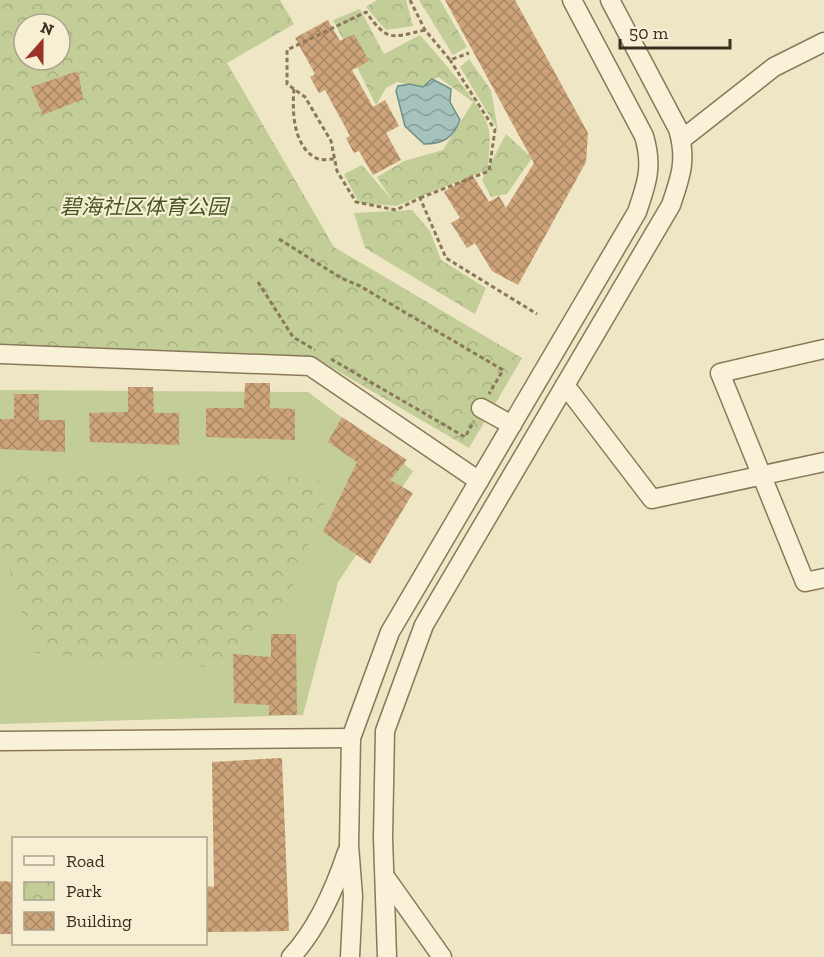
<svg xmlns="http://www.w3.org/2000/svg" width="824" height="957" font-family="'Zilla Slab','Noto Sans SC',serif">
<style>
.green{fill:#c2cd98}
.park{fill:url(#park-crowns);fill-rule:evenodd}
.water{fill:url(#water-waves);stroke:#6d918b;stroke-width:1.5}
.building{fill:url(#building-cross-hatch)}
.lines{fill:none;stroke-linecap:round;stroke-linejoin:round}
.minor-casing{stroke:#8a785a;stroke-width:21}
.path{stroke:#8a785a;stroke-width:3;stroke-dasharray:4.5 3;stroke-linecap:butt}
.minor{stroke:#f9f2d8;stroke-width:18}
.labels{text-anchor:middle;stroke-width:4.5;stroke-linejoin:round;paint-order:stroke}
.park-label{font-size:21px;font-style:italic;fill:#465625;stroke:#f6efd4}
</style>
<defs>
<pattern id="park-crowns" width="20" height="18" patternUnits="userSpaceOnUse" patternTransform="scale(1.5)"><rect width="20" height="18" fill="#c2cd98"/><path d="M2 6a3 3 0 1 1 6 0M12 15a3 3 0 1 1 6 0" fill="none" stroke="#a7b083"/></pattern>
<pattern id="water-waves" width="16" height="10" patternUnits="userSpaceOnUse" patternTransform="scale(1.5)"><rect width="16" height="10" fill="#a6c2bc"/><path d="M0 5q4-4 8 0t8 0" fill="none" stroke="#889e98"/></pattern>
<pattern id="building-cross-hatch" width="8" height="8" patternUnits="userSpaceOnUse" patternTransform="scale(1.5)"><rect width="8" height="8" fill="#cda47a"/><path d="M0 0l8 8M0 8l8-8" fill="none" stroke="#a78663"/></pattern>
</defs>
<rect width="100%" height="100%" fill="#efe6c5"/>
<polygon class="green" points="0,390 308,392 413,471 338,582 303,715 0,724"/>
<g class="park">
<path d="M0 0H280L294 24 227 63 334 247 522 358 469 448 317 359 0 345ZM24 24H60V60H24Z"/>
<polygon points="377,0 406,0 413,26 386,30 366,7"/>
<polygon points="419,0 440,0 467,47 453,55"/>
<path d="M360 9 384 54 420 35C435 52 486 109 489 130 491 142 488 156 488 168L506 134 532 158 507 194 491 197 482 180 487 170 396 206 359 203 344 174 362 165 392 200 377 177 404 161 443 150 473 102 438 77 423 87 397 82 386 88 376 105 333 20Z"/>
<polygon points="469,59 491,90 498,130 460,67"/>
<polygon points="412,210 430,231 441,260 486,288 475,314 365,248 354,213"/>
<polygon points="255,473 332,482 282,615 220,668 34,653 0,539 0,474"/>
</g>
<path class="water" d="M432 79 451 89 450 102 460 120C453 138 443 144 424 144L405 126 396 91 398 86 410 84 423 87Z"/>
<g class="building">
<polygon points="445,0 515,0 588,133 586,162 518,285 492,271 475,243 467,248 451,223 460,218 444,192 472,174 489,202 499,196 506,208 534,163"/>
<polygon points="328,20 340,41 354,34 369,61 352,70 373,107 385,100 399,126 386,133 401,160 373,175 359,151 354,153 346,138 350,136 325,90 319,93 310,77 315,74 295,38"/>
<polygon points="78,71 83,99 43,115 31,87"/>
<polygon points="245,383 270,383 270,408 295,409 295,440 206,437 206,408 244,408"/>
<polygon points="128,387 153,387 154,413 179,413 179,445 90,442 89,413 128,412"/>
<polygon points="14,394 39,394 39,420 65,420 65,452 0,449 0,419 14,419"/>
<polygon points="342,417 407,460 390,480 413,493 370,564 323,532 357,462 328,442"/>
<polygon points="271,634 296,634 297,715 269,715 269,705 234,703 233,654 271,657"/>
<polygon points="282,758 289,931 206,932 206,886 214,887 212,762"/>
<polygon points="0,881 14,882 14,934 0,934"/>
</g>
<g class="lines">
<defs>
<g id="minor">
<polyline points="681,140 774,67 824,42"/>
<polyline points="824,349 720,373 805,582 824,578"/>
<polyline points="0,354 310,366 479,481"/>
<polyline points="565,385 652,499 824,462"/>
<polyline points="481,408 512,425"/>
<polyline points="0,741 351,738"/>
<polyline points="386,878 442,957"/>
<path d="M291 957C317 929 335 888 347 852"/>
<path d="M350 957 353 896 349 845 351 738 390 632 637 212C647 183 653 166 644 136L572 0"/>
<path d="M387 957 383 838 385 731 424 625 671 205C681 176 687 159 678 129L610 0"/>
</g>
</defs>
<use href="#minor" class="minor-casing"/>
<g class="path">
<polyline points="410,0 425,30 450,60 469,53"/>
<path d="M425 30C390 38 388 42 366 12L287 50V84L305 97 331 141 337 171 356 202 396 210 420 198 446 258 537 314"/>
<path d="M294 89C292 111 293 146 316 158 321 161 329 159 335 159"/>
<polyline points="420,198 489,171 495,130 450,60"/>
<polyline points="279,239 341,278 360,286 503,370 489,394"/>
<polyline points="258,282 293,337 315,350"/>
<polyline points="331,359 465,437 474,421"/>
</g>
<use href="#minor" class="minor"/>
</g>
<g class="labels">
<g class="park-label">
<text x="144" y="214">碧海社区体育公园</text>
</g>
</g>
<rect x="12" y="837" width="195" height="108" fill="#f6efd4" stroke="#aba28c" stroke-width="1.5"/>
<rect x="24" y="856" width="30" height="9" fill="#f9f2d8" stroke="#aba28c" stroke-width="1.5"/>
<text x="66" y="867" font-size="18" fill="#3a2e1f">Road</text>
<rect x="24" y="882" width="30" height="18" fill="url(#park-crowns)" stroke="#aba28c" stroke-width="1.5"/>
<text x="66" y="897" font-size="18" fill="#3a2e1f">Park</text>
<rect x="24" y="912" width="30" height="18" fill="url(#building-cross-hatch)" stroke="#aba28c" stroke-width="1.5"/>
<text x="66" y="927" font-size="18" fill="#3a2e1f">Building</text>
<g transform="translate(42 42) rotate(21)"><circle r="28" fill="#f6efd4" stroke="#aba28c" stroke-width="1.5"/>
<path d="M0-4.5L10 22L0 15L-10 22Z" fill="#9a332a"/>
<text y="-9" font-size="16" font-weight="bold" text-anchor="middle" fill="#3a2e1f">N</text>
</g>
<path d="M620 39v9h110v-9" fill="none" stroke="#3a2e1f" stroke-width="3"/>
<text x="629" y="39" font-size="18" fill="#3a2e1f" stroke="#f6efd4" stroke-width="4.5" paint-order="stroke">50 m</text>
</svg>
